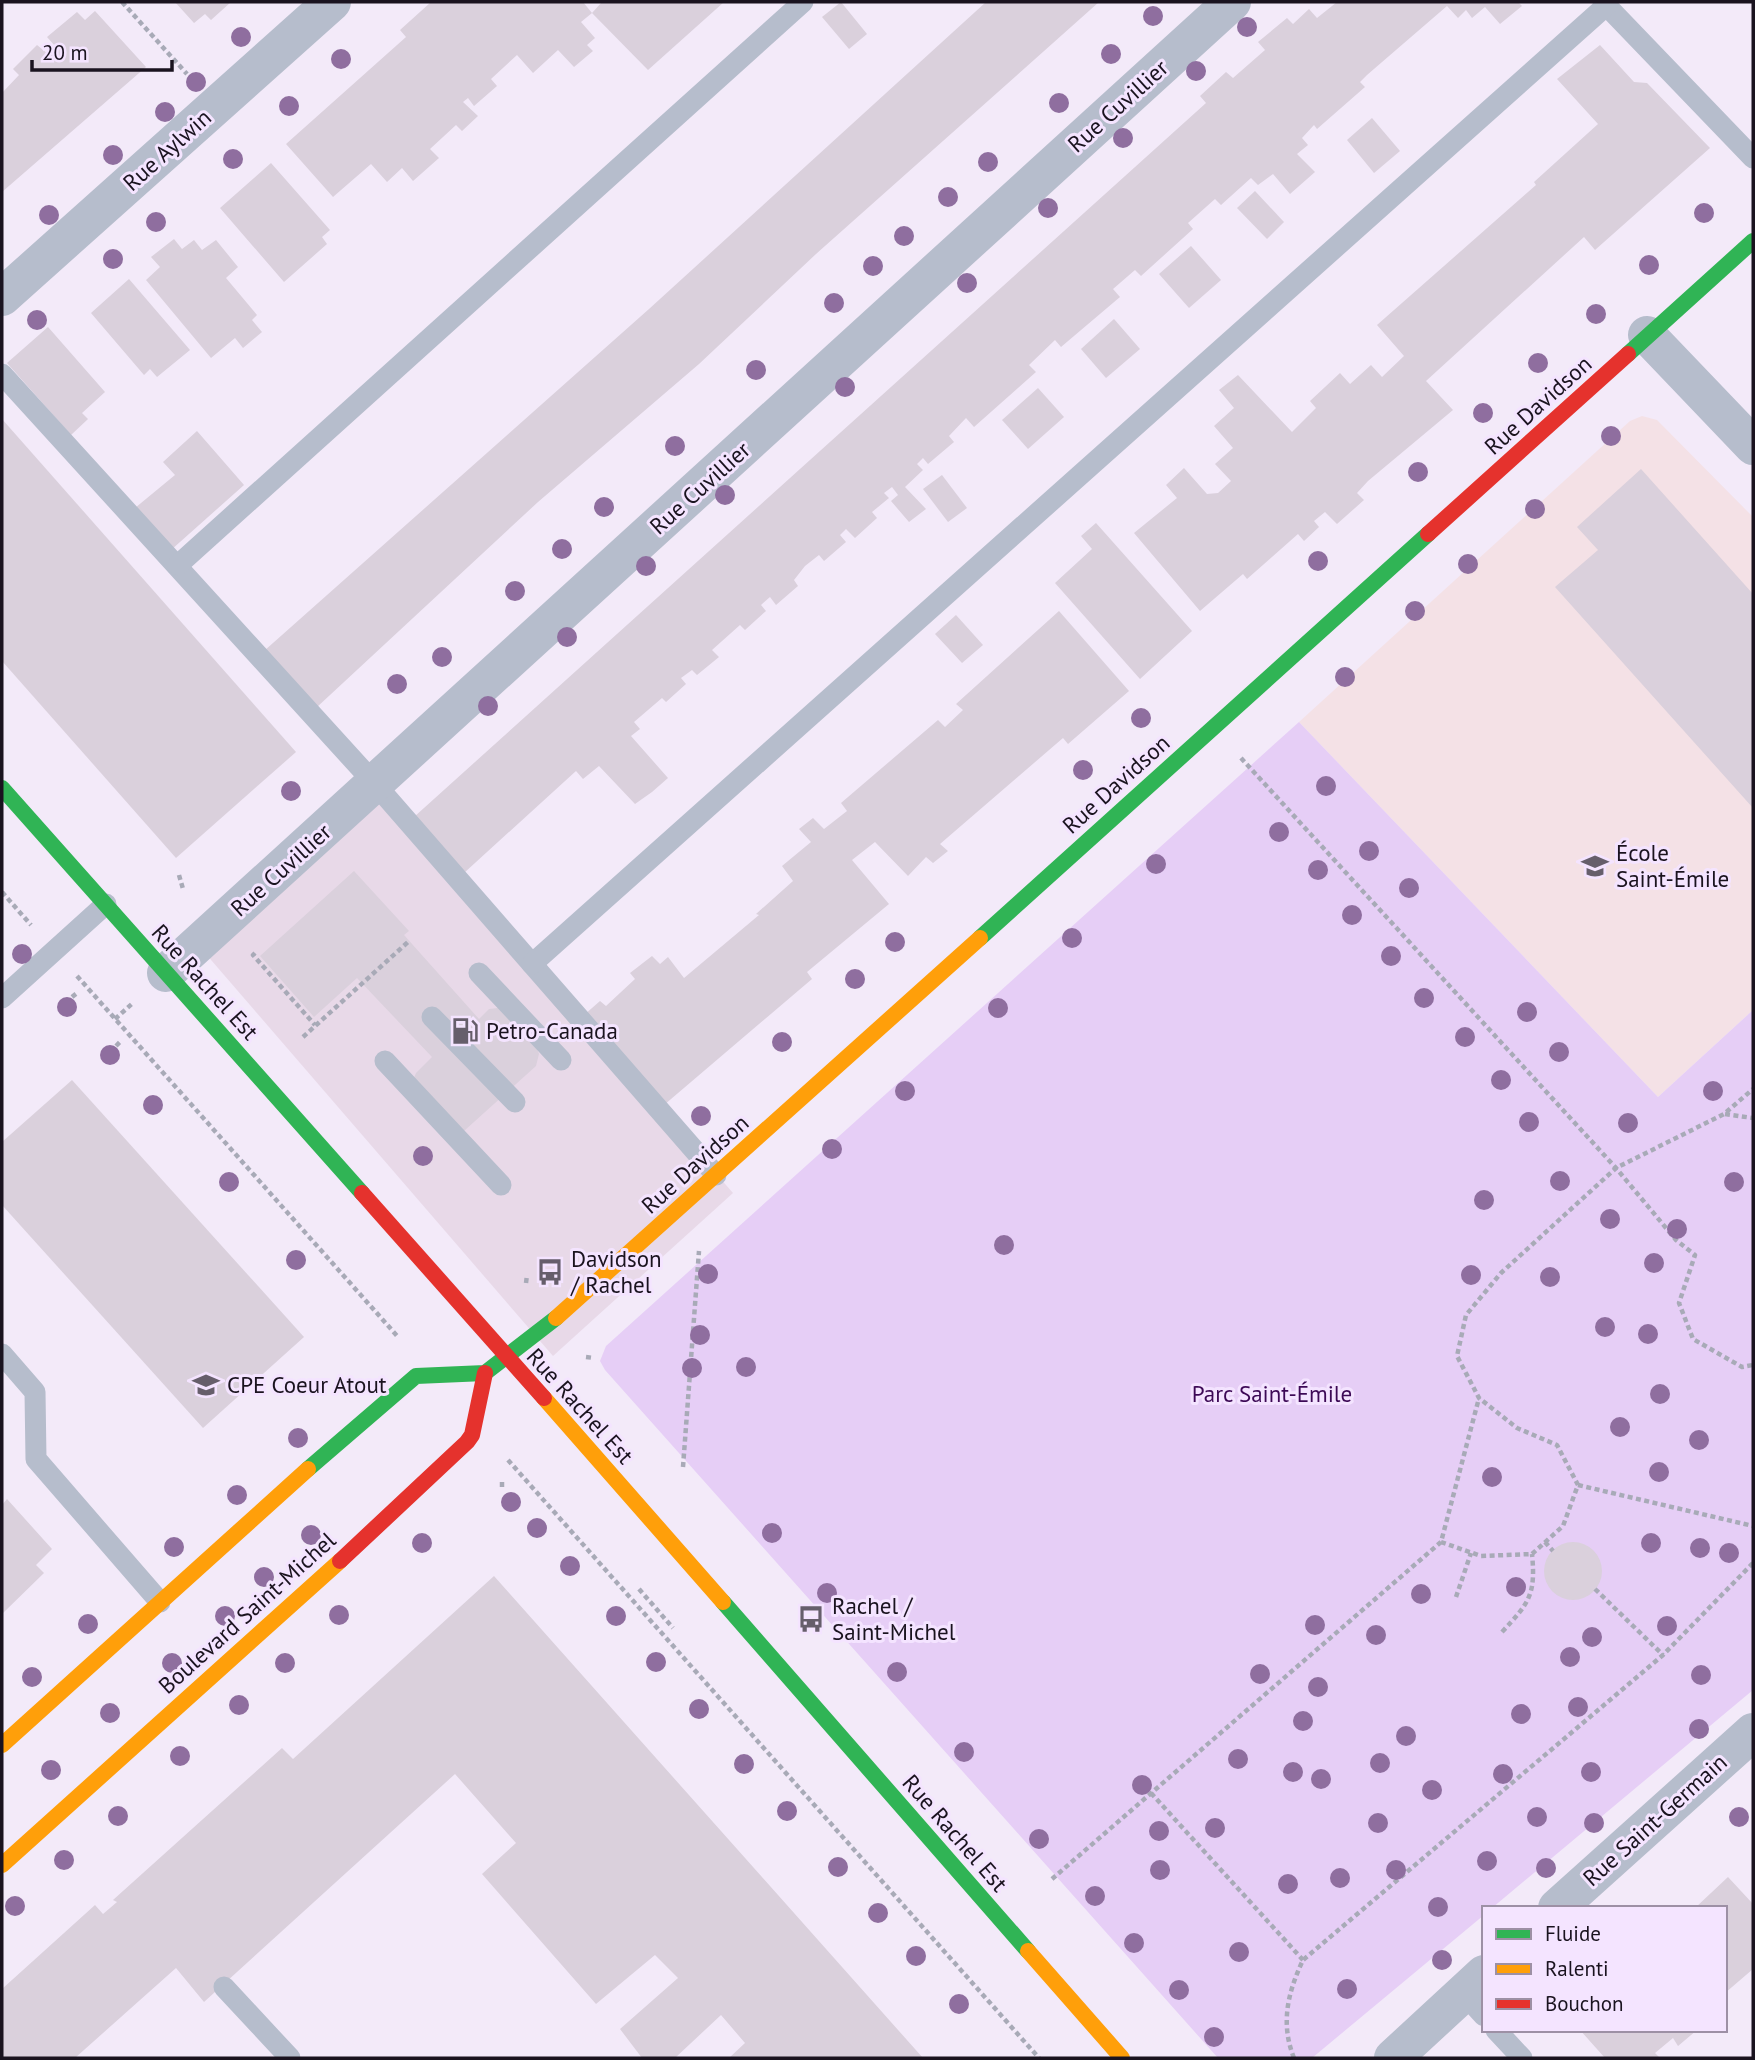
<svg xmlns="http://www.w3.org/2000/svg" width="1755" height="2060" font-family="'PT Sans',sans-serif">
<style>
.commercial{fill:#e8d9e8}
.education{fill:#f4e1e6}
.green{fill:#e6cef6}
.building{fill:#dad0dc}
.lines{fill:none;stroke-linecap:round;stroke-linejoin:round}
.path{stroke:#a8aab7;stroke-width:4.5;stroke-dasharray:5 3.5;stroke-linecap:butt}
.lane{stroke:#b6bdcc;stroke-width:21}
.street{stroke:#b6bdcc;stroke-width:38}
.fast{stroke:#30b455;stroke-width:16}
.slow{stroke:#ff9f0a;stroke-width:16}
.jam{stroke:#e5322d;stroke-width:16}
.tree{fill:#8f6e9f}
.labels{text-anchor:middle;stroke-width:6;stroke-linejoin:round;paint-order:stroke}
.street-label{font-size:23px;fill:#1a131f;stroke:#f4e4ff}
.poi-label{font-size:23px;fill:#1a131f;stroke:#f4e4ff;text-anchor:start}
.park-label{font-size:23px;fill:#3d0956;stroke:#f4e4ff}
</style>
<rect width="100%" height="100%" fill="#f3eaf9"/>
<polygon class="commercial" points="376,785 733,1193 553,1356 199,946"/>
<polygon class="education" points="1642,416 1657,420 1753,517 1753,1010 1658,1097 1299,722 1630,421"/>
<polygon class="green" points="1299,722 1658,1097 1753,1010 1753,1690 1492,1908 1484,1908 1484,1915 1312,2058 1218,2058 605,1370 600,1361 606,1346"/>
<g class="building">
<polygon points="175,2 231,2 211,20 205,14 194,23"/>
<polygon points="431,2 583,2 592,13 581,22 595,38 587,45 593,51 574,67 558,50 533,73 517,55 491,79 497,86 474,106 468,98 463,102 478,116 462,131 456,125 430,149 439,158 413,181 402,168 387,182 371,164 333,197 286,144 406,37 400,30"/>
<polygon points="602,2 724,2 648,70 592,13"/>
<polygon points="841,2 867,34 849,49 822,17"/>
<polygon points="986,2 1099,2 816,254 699,364 538,502 316,708 264,651 649,309"/>
<polygon points="1337,2 1518,2 1522,6 1500,24 1485,7 1472,18 1466,10 1458,18 1447,6 1367,75 1360,82 1365,87 1317,129 1314,125 1302,138 1308,145 1297,154 1315,172 1290,194 1273,174 1258,185 1251,178 1221,205 1215,199 1188,223 1193,229 1141,276 1135,270 1113,289 1120,297 1061,347 1055,340 1029,365 1036,372 974,427 966,418 949,436 954,442 928,464 923,458 917,464 923,470 905,487 926,509 909,522 891,501 898,495 892,487 884,493 889,498 872,512 877,518 855,538 846,529 840,535 846,542 824,561 819,555 805,566 794,580 798,586 776,605 770,597 761,605 766,611 745,630 740,625 712,650 719,657 697,675 692,670 681,678 686,684 666,702 662,698 634,722 640,729 631,736 668,778 652,792 635,804 599,766 583,779 576,771 464,873 414,817 1206,103 1200,96 1226,72 1233,78 1265,50 1258,42 1287,18 1293,24 1309,9 1317,18"/>
<polygon points="95,11 146,67 2,192 2,93 19,75 13,69 37,45 48,54 55,46 47,37 77,12 85,20"/>
<polygon points="1600,45 1634,82 1647,83 1710,148 1595,250 1584,237 1426,381 1453,410 1368,481 1357,493 1364,500 1337,524 1325,512 1314,521 1319,527 1304,541 1298,534 1247,579 1243,574 1200,611 1134,533 1177,498 1166,485 1184,468 1207,494 1218,493 1231,481 1215,464 1233,448 1214,426 1234,408 1219,390 1238,375 1292,432 1316,408 1310,401 1340,373 1350,384 1371,365 1382,377 1404,356 1377,325 1536,185 1534,182 1598,124 1557,79"/>
<polygon points="1372,118 1400,151 1374,173 1347,140"/>
<polygon points="271,163 330,230 322,237 327,244 284,282 220,208"/>
<polygon points="1255,191 1284,222 1267,239 1237,208"/>
<polygon points="174,239 182,249 194,240 202,250 216,240 238,267 226,278 257,315 252,320 262,332 243,348 235,338 211,358 146,280 160,267 151,257"/>
<polygon points="1191,246 1221,280 1189,308 1159,274"/>
<polygon points="129,279 190,350 157,377 150,369 144,375 91,313"/>
<polygon points="1114,319 1140,349 1106,378 1081,349"/>
<polygon points="48,327 105,392 82,413 88,419 71,435 7,363"/>
<polygon points="1038,388 1064,417 1028,449 1002,420"/>
<polygon points="2,419 296,752 176,858 2,661"/>
<polygon points="197,431 244,485 171,550 135,508 175,475 163,462"/>
<polygon points="1641,469 1753,594 1753,808 1555,587 1598,550 1577,527"/>
<polygon points="942,475 967,508 948,522 923,489"/>
<polygon points="1096,523 1192,631 1140,679 1055,583 1092,549 1081,536"/>
<polygon points="1059,611 1129,691 1068,744 1063,738 940,844 948,851 933,863 926,857 908,876 875,842 852,860 889,904 807,972 812,979 664,1105 584,1015 600,1001 606,1006 635,979 630,973 652,956 660,964 668,957 684,978 759,915 756,914 793,881 782,866 811,842 799,829 813,818 824,829 847,811 841,803 938,720 945,727 963,710 956,704"/>
<polygon points="956,615 983,645 962,663 935,634"/>
<polygon points="354,871 409,931 404,935 479,1019 489,1009 498,1008 535,1043 539,1054 536,1066 464,1131 410,1087 416,1073 432,1057 357,978 314,1017 260,956"/>
<polygon points="72,1080 304,1337 203,1428 2,1205 2,1142"/>
<polygon points="7,1499 52,1549 36,1565 44,1573 2,1614 2,1505"/>
<circle cx="1573" cy="1571" r="29"/>
<polygon points="494,1576 923,2058 729,2058 745,2043 721,2015 675,2058 642,2058 620,2029 678,1978 655,1955 596,2004 482,1874 516,1843 455,1774 204,2002 176,1968 75,2058 2,2058 2,1989 95,1905 103,1914 117,1902 113,1900 282,1748 293,1759"/>
<polygon points="1728,1877 1753,1904 1753,1969 1725,1993 1725,1908 1695,1908"/>
<polygon points="1580,2030 1697,2030 1678,2046 1673,2038 1655,2053 1660,2058 1605,2058"/>
</g>
<g class="lines">
<g class="path">
<polyline points="122,2 187,74"/>
<polyline points="1241,758 1616,1168 1676,1240 1695,1255 1679,1303 1693,1339 1742,1367 1753,1365"/>
<polyline points="179,875 183,889"/>
<polyline points="2,892 31,925"/>
<polyline points="255,953 253,955 315,1025"/>
<polyline points="77,976 399,1338"/>
<polyline points="72,997 77,993"/>
<polyline points="115,1019 134,1002"/>
<polyline points="303,1037 408,942"/>
<polyline points="116,1046 122,1040"/>
<polyline points="1725,1114 1753,1118"/>
<polyline points="526,1283 527,1275"/>
<polyline points="586,1357 594,1358"/>
<polyline points="508,1460 1039,2058"/>
<polyline points="683,1467 699,1251"/>
<polyline points="502,1482 502,1490"/>
<polyline points="1578,1485 1753,1526"/>
<polyline points="1441,1542 1481,1556 1532,1554 1563,1526 1578,1485 1557,1445 1517,1428 1479,1398 1457,1356 1466,1315 1501,1273 1616,1168 1724,1114 1753,1089"/>
<polyline points="1545,1542 1553,1551"/>
<polyline points="639,1589 673,1628"/>
<polyline points="1595,1589 1663,1655"/>
<polyline points="1456,1597 1471,1553"/>
<path d="M1502 1632C1529 1603 1536 1595 1532 1554"/>
<polyline points="1151,1793 1303,1960"/>
<polyline points="1052,1879 1441,1542 1479,1398"/>
<path d="M1294 2058C1280 2023 1288 1992 1303 1960L1663 1655 1753 1563"/>
</g>
<g class="lane">
<polyline points="1603,2 1753,158"/>
<polyline points="2,374 376,785 716,1175"/>
<polyline points="178,565 803,2"/>
<polyline points="532,964 1607,5"/>
<polyline points="479,973 561,1060"/>
<polyline points="2,998 106,904"/>
<polyline points="432,1017 515,1102"/>
<polyline points="385,1061 501,1185"/>
<polyline points="2,1354 35,1392 36,1459 160,1602"/>
<polyline points="224,1987 290,2058"/>
<polyline points="1463,1993 1484,2016"/>
<polyline points="1496,2030 1522,2058"/>
</g>
<g class="street">
<polyline points="2,297 332,2"/>
<polyline points="1647,335 1753,446"/>
<polyline points="166,973 1232,2"/>
<polyline points="1557,1908 1753,1732"/>
<polyline points="1393,2058 1484,1974"/>
</g>
<g class="fast">
<polyline points="1628,354 1753,241"/>
<polyline points="2,788 362,1193"/>
<polyline points="980,938 1428,534"/>
<polyline points="308,1469 416,1376 485,1373 556,1318"/>
<polyline points="723,1602 1028,1951"/>
</g>
<g class="slow">
<polyline points="556,1318 980,938"/>
<polyline points="544,1398 723,1602"/>
<polyline points="2,1745 308,1469"/>
<polyline points="2,1865 340,1561"/>
<polyline points="1028,1951 1122,2058"/>
</g>
<g class="jam">
<polyline points="1428,534 1628,354"/>
<polyline points="362,1193 544,1398"/>
<polyline points="340,1561 467,1442 472,1435 485,1373"/>
</g>
</g>
<g class="tree">
<circle cx="1153" cy="16" r="10"/>
<circle cx="1247" cy="27" r="10"/>
<circle cx="241" cy="37" r="10"/>
<circle cx="1111" cy="54" r="10"/>
<circle cx="341" cy="59" r="10"/>
<circle cx="1196" cy="71" r="10"/>
<circle cx="196" cy="82" r="10"/>
<circle cx="1059" cy="103" r="10"/>
<circle cx="289" cy="106" r="10"/>
<circle cx="165" cy="112" r="10"/>
<circle cx="1123" cy="138" r="10"/>
<circle cx="113" cy="155" r="10"/>
<circle cx="233" cy="159" r="10"/>
<circle cx="988" cy="162" r="10"/>
<circle cx="948" cy="197" r="10"/>
<circle cx="1048" cy="208" r="10"/>
<circle cx="1704" cy="213" r="10"/>
<circle cx="49" cy="215" r="10"/>
<circle cx="156" cy="222" r="10"/>
<circle cx="904" cy="236" r="10"/>
<circle cx="113" cy="259" r="10"/>
<circle cx="1649" cy="265" r="10"/>
<circle cx="873" cy="266" r="10"/>
<circle cx="967" cy="283" r="10"/>
<circle cx="834" cy="303" r="10"/>
<circle cx="1596" cy="314" r="10"/>
<circle cx="37" cy="320" r="10"/>
<circle cx="1538" cy="363" r="10"/>
<circle cx="756" cy="370" r="10"/>
<circle cx="845" cy="387" r="10"/>
<circle cx="1483" cy="413" r="10"/>
<circle cx="1611" cy="436" r="10"/>
<circle cx="675" cy="446" r="10"/>
<circle cx="1418" cy="472" r="10"/>
<circle cx="725" cy="495" r="10"/>
<circle cx="604" cy="507" r="10"/>
<circle cx="1535" cy="509" r="10"/>
<circle cx="562" cy="549" r="10"/>
<circle cx="1318" cy="561" r="10"/>
<circle cx="1468" cy="564" r="10"/>
<circle cx="646" cy="566" r="10"/>
<circle cx="515" cy="591" r="10"/>
<circle cx="1415" cy="611" r="10"/>
<circle cx="567" cy="637" r="10"/>
<circle cx="442" cy="657" r="10"/>
<circle cx="1345" cy="677" r="10"/>
<circle cx="397" cy="684" r="10"/>
<circle cx="488" cy="706" r="10"/>
<circle cx="1141" cy="718" r="10"/>
<circle cx="1083" cy="770" r="10"/>
<circle cx="1326" cy="786" r="10"/>
<circle cx="291" cy="791" r="10"/>
<circle cx="1279" cy="832" r="10"/>
<circle cx="1369" cy="851" r="10"/>
<circle cx="1156" cy="864" r="10"/>
<circle cx="1318" cy="870" r="10"/>
<circle cx="1409" cy="888" r="10"/>
<circle cx="1352" cy="915" r="10"/>
<circle cx="1072" cy="938" r="10"/>
<circle cx="895" cy="942" r="10"/>
<circle cx="22" cy="954" r="10"/>
<circle cx="1391" cy="956" r="10"/>
<circle cx="855" cy="979" r="10"/>
<circle cx="1424" cy="998" r="10"/>
<circle cx="67" cy="1007" r="10"/>
<circle cx="998" cy="1008" r="10"/>
<circle cx="1527" cy="1012" r="10"/>
<circle cx="1465" cy="1037" r="10"/>
<circle cx="782" cy="1042" r="10"/>
<circle cx="1559" cy="1052" r="10"/>
<circle cx="110" cy="1055" r="10"/>
<circle cx="1501" cy="1080" r="10"/>
<circle cx="905" cy="1091" r="10"/>
<circle cx="1713" cy="1091" r="10"/>
<circle cx="153" cy="1105" r="10"/>
<circle cx="701" cy="1116" r="10"/>
<circle cx="1529" cy="1122" r="10"/>
<circle cx="1628" cy="1123" r="10"/>
<circle cx="832" cy="1149" r="10"/>
<circle cx="423" cy="1156" r="10"/>
<circle cx="1560" cy="1181" r="10"/>
<circle cx="229" cy="1182" r="10"/>
<circle cx="1734" cy="1182" r="10"/>
<circle cx="1484" cy="1200" r="10"/>
<circle cx="1610" cy="1219" r="10"/>
<circle cx="1677" cy="1229" r="10"/>
<circle cx="1004" cy="1245" r="10"/>
<circle cx="296" cy="1260" r="10"/>
<circle cx="1654" cy="1263" r="10"/>
<circle cx="708" cy="1274" r="10"/>
<circle cx="1471" cy="1275" r="10"/>
<circle cx="1550" cy="1277" r="10"/>
<circle cx="1605" cy="1327" r="10"/>
<circle cx="1648" cy="1334" r="10"/>
<circle cx="700" cy="1335" r="10"/>
<circle cx="746" cy="1367" r="10"/>
<circle cx="692" cy="1368" r="10"/>
<circle cx="1660" cy="1394" r="10"/>
<circle cx="1620" cy="1427" r="10"/>
<circle cx="298" cy="1438" r="10"/>
<circle cx="1699" cy="1440" r="10"/>
<circle cx="1659" cy="1472" r="10"/>
<circle cx="1492" cy="1477" r="10"/>
<circle cx="237" cy="1495" r="10"/>
<circle cx="511" cy="1502" r="10"/>
<circle cx="537" cy="1528" r="10"/>
<circle cx="772" cy="1533" r="10"/>
<circle cx="311" cy="1535" r="10"/>
<circle cx="422" cy="1543" r="10"/>
<circle cx="1651" cy="1543" r="10"/>
<circle cx="174" cy="1547" r="10"/>
<circle cx="1700" cy="1548" r="10"/>
<circle cx="1729" cy="1553" r="10"/>
<circle cx="570" cy="1566" r="10"/>
<circle cx="264" cy="1577" r="10"/>
<circle cx="1516" cy="1587" r="10"/>
<circle cx="827" cy="1593" r="10"/>
<circle cx="1421" cy="1594" r="10"/>
<circle cx="339" cy="1615" r="10"/>
<circle cx="225" cy="1616" r="10"/>
<circle cx="616" cy="1616" r="10"/>
<circle cx="88" cy="1624" r="10"/>
<circle cx="1315" cy="1625" r="10"/>
<circle cx="1667" cy="1626" r="10"/>
<circle cx="1376" cy="1635" r="10"/>
<circle cx="1592" cy="1637" r="10"/>
<circle cx="1570" cy="1657" r="10"/>
<circle cx="656" cy="1662" r="10"/>
<circle cx="172" cy="1663" r="10"/>
<circle cx="285" cy="1663" r="10"/>
<circle cx="897" cy="1672" r="10"/>
<circle cx="1260" cy="1674" r="10"/>
<circle cx="1701" cy="1675" r="10"/>
<circle cx="32" cy="1677" r="10"/>
<circle cx="1318" cy="1687" r="10"/>
<circle cx="239" cy="1705" r="10"/>
<circle cx="1578" cy="1707" r="10"/>
<circle cx="699" cy="1709" r="10"/>
<circle cx="110" cy="1713" r="10"/>
<circle cx="1521" cy="1714" r="10"/>
<circle cx="1303" cy="1721" r="10"/>
<circle cx="1699" cy="1729" r="10"/>
<circle cx="1406" cy="1736" r="10"/>
<circle cx="964" cy="1752" r="10"/>
<circle cx="180" cy="1756" r="10"/>
<circle cx="1238" cy="1759" r="10"/>
<circle cx="1380" cy="1763" r="10"/>
<circle cx="744" cy="1764" r="10"/>
<circle cx="51" cy="1770" r="10"/>
<circle cx="1293" cy="1772" r="10"/>
<circle cx="1591" cy="1772" r="10"/>
<circle cx="1503" cy="1774" r="10"/>
<circle cx="1321" cy="1779" r="10"/>
<circle cx="1142" cy="1785" r="10"/>
<circle cx="1432" cy="1790" r="10"/>
<circle cx="787" cy="1811" r="10"/>
<circle cx="118" cy="1816" r="10"/>
<circle cx="1537" cy="1817" r="10"/>
<circle cx="1739" cy="1817" r="10"/>
<circle cx="1378" cy="1823" r="10"/>
<circle cx="1594" cy="1823" r="10"/>
<circle cx="1215" cy="1828" r="10"/>
<circle cx="1159" cy="1831" r="10"/>
<circle cx="1039" cy="1839" r="10"/>
<circle cx="64" cy="1860" r="10"/>
<circle cx="1487" cy="1861" r="10"/>
<circle cx="838" cy="1867" r="10"/>
<circle cx="1546" cy="1868" r="10"/>
<circle cx="1160" cy="1870" r="10"/>
<circle cx="1396" cy="1870" r="10"/>
<circle cx="1340" cy="1878" r="10"/>
<circle cx="1288" cy="1884" r="10"/>
<circle cx="1095" cy="1896" r="10"/>
<circle cx="15" cy="1906" r="10"/>
<circle cx="1438" cy="1907" r="10"/>
<circle cx="878" cy="1913" r="10"/>
<circle cx="1134" cy="1943" r="10"/>
<circle cx="1239" cy="1952" r="10"/>
<circle cx="916" cy="1956" r="10"/>
<circle cx="1442" cy="1960" r="10"/>
<circle cx="1347" cy="1989" r="10"/>
<circle cx="1179" cy="1990" r="10"/>
<circle cx="959" cy="2004" r="10"/>
<circle cx="1214" cy="2037" r="10"/>
</g>
<defs>
<symbol id="school-bare" viewBox="-9 -9 18 18"><path d="M0-5L7-2L0 1L-7-2ZM-4 1L0 2.5L4 1V4Q0 6-4 4Z" fill="#665e6b" stroke="#f4e4ff" stroke-width="2.5" paint-order="stroke"/></symbol>
<symbol id="fuel-bare" viewBox="-9 -9 18 18"><path d="M-5.5-6h7V0h2V4h1.3V-2.5L3-4.5l.8-.8L6-3V5H2.5V1h-1V6h-7ZM-4.2-4.7v3.2H.2V-4.7Z" fill="#665e6b" stroke="#f4e4ff" stroke-width="2.5" paint-order="stroke"/></symbol>
<symbol id="bus-bare" viewBox="-9 -9 18 18"><path d="M-5-6H5V4H4V6H2V4H-2V6H-4V4H-5ZM-3.5-4V0h7V-4ZM-3.5 1.2v1.5H-2V1.2ZM2 1.2v1.5H3.5V1.2Z" fill="#665e6b" stroke="#f4e4ff" stroke-width="2.5" paint-order="stroke"/></symbol>
</defs>
<g fill-rule="evenodd">
<use href="#school-bare" x="1576" y="847" width="38" height="38"/>
<use href="#fuel-bare" x="446" y="1012" width="38" height="38"/>
<use href="#bus-bare" x="531" y="1253" width="38" height="38"/>
<use href="#school-bare" x="187" y="1366" width="38" height="38"/>
<use href="#bus-bare" x="792" y="1600" width="38" height="38"/>
</g>
<g class="labels">
<g class="street-label">
<text transform="translate(1118 106) rotate(-42)" y="8">Rue Cuvillier</text>
<text transform="translate(167 150) rotate(-42)" y="8">Rue Aylwin</text>
<text transform="translate(1538 405) rotate(-42)" y="8">Rue Davidson</text>
<text transform="translate(700 488) rotate(-42)" y="8">Rue Cuvillier</text>
<text transform="translate(1116 784) rotate(-42)" y="8">Rue Davidson</text>
<text transform="translate(281 870) rotate(-42)" y="8">Rue Cuvillier</text>
<text transform="translate(205 982) rotate(48)" y="8">Rue Rachel Est</text>
<text transform="translate(695 1164) rotate(-42)" y="8">Rue Davidson</text>
<text transform="translate(580 1406) rotate(48)" y="8">Rue Rachel Est</text>
<text transform="translate(247 1613) rotate(-42)" y="8">Boulevard Saint-Michel</text>
<text transform="translate(1655 1820) rotate(-42)" y="8">Rue Saint-Germain</text>
<text transform="translate(955 1833) rotate(49)" y="8">Rue Rachel Est</text>
</g>
<g class="poi-label">
<text x="1616" y="861">École<tspan x="1616" dy="26">Saint-Émile</tspan></text>
<text x="486" y="1039">Petro-Canada</text>
<text x="571" y="1267">Davidson<tspan x="571" dy="26">/ Rachel</tspan></text>
<text x="227" y="1393">CPE Coeur Atout</text>
<text x="832" y="1614">Rachel /<tspan x="832" dy="26">Saint-Michel</tspan></text>
</g>
<g class="park-label">
<text x="1272" y="1402">Parc Saint-Émile</text>
</g>
</g>
<rect width="1755" height="2060" fill="none" stroke="#1a131f" stroke-width="7"/>
<rect x="1482" y="1906" width="245" height="126" fill="#f4e4ff" stroke="#9d90a5" stroke-width="2"/>
<rect x="1496" y="1929" width="35" height="10" fill="#30b455" stroke="#9d90a5" stroke-width="2"/>
<text x="1545" y="1941" font-size="21" fill="#1a131f">Fluide</text>
<rect x="1496" y="1964" width="35" height="10" fill="#ff9f0a" stroke="#9d90a5" stroke-width="2"/>
<text x="1545" y="1976" font-size="21" fill="#1a131f">Ralenti</text>
<rect x="1496" y="1999" width="35" height="10" fill="#e5322d" stroke="#9d90a5" stroke-width="2"/>
<text x="1545" y="2011" font-size="21" fill="#1a131f">Bouchon</text>
<path d="M32 60v10h140v-10" fill="none" stroke="#1a131f" stroke-width="3.5"/>
<text x="42" y="60" font-size="21" fill="#1a131f" stroke="#f4e4ff" stroke-width="5" paint-order="stroke">20 m</text>
</svg>
